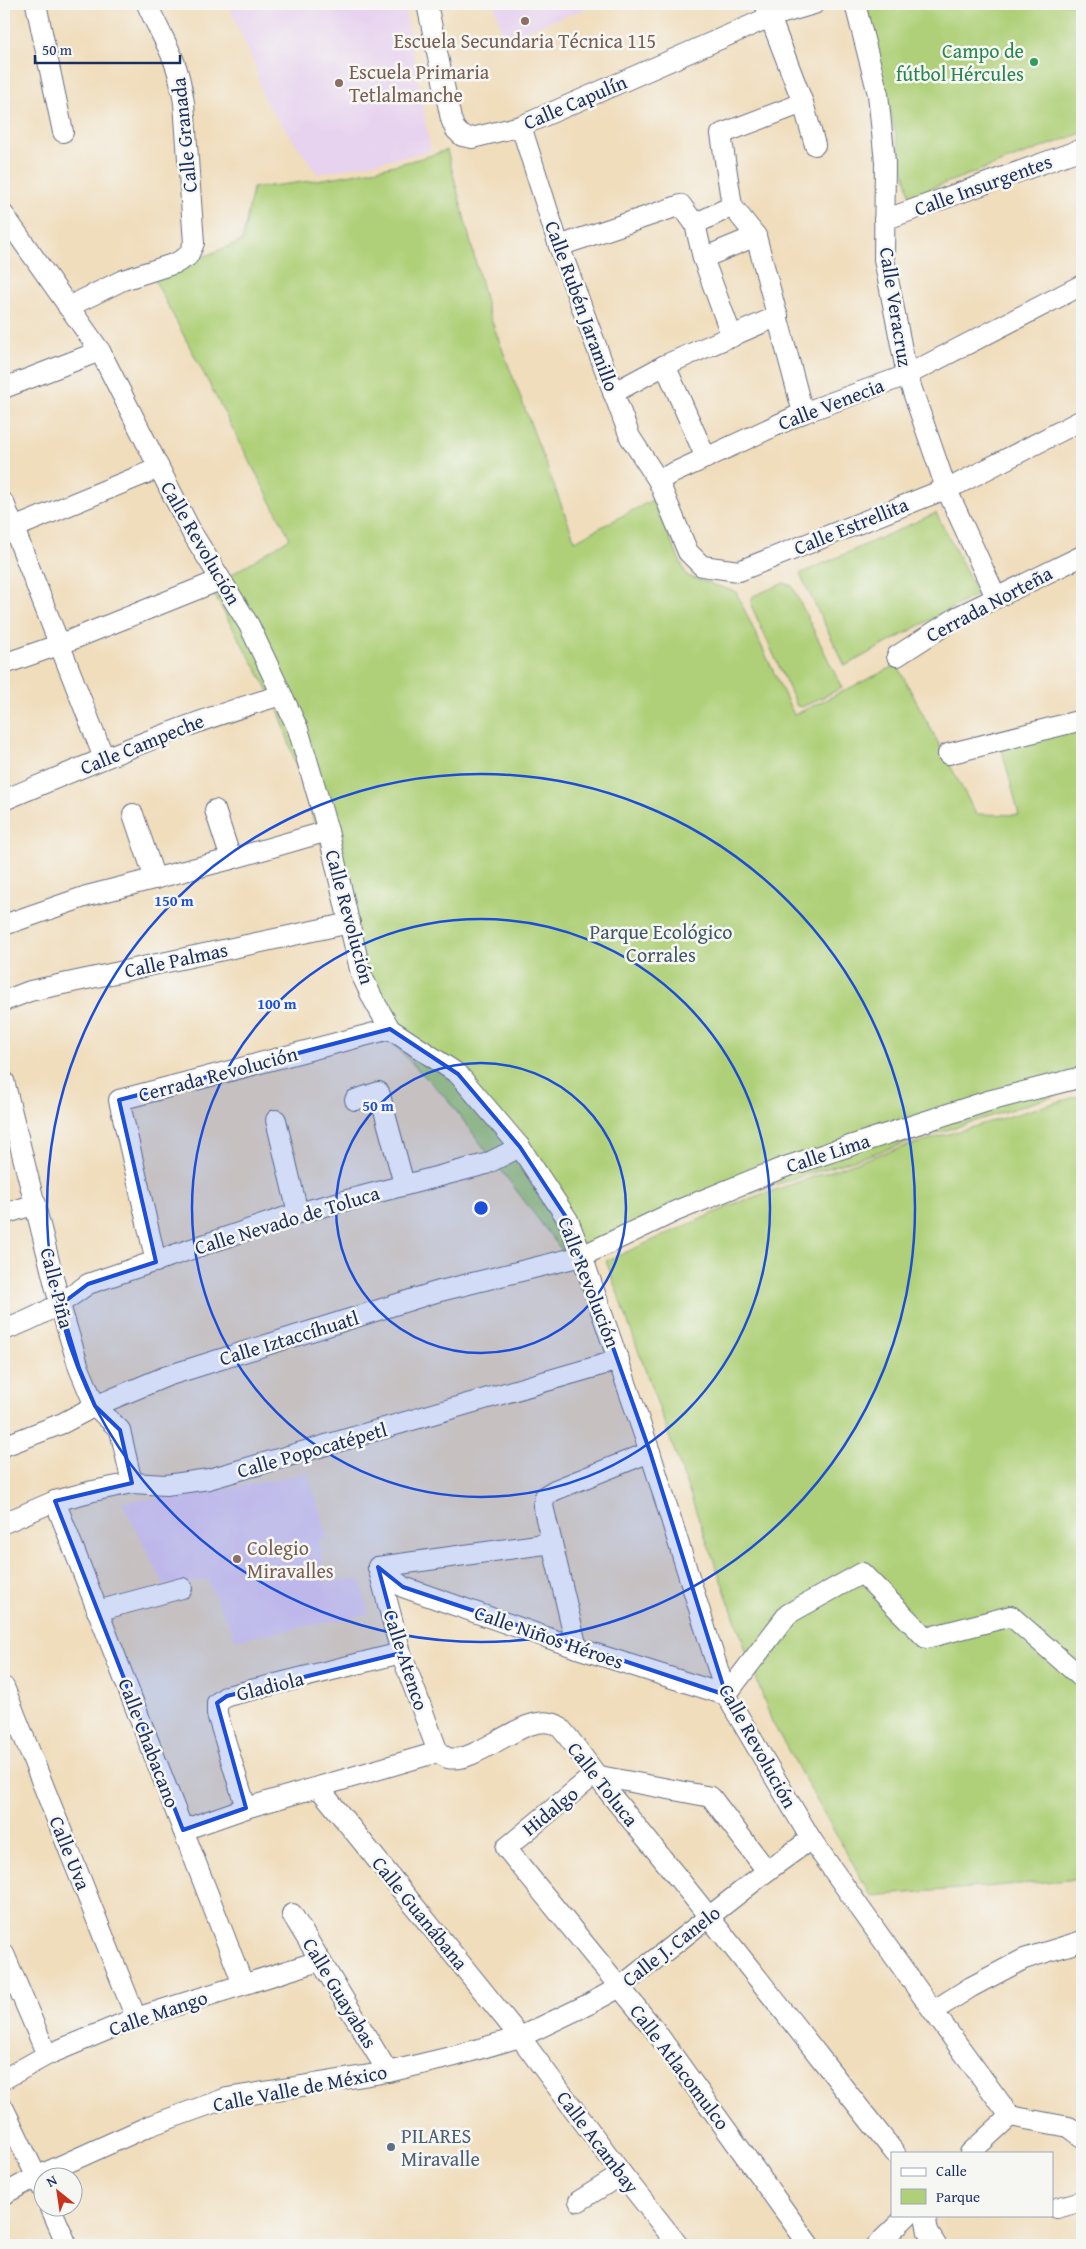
<svg xmlns="http://www.w3.org/2000/svg" width="1086" height="2249" font-family="'Gentium Book Plus',serif">
<style>
.built{fill:#e7d2ef}
.green{fill:#afd078;stroke:#65806b}
.lines{fill:none;stroke-linecap:round;stroke-linejoin:round}
.minor-casing{stroke:#666c7f;stroke-width:22}
.minor{stroke:#fff;stroke-width:20}
.marked{fill:#1d4ed8;fill-opacity:0.2;stroke:#1d4ed8;stroke-width:4;stroke-linejoin:round}
.ring{fill:none;stroke:#1d4ed8;stroke-width:2.5}
.education-dot{fill:#8d6e63;stroke:#f6f6f2;stroke-width:2}
.leisure-dot{fill:#2e9e5b;stroke:#f6f6f2;stroke-width:2}
.service-dot{fill:#5c6f8a;stroke:#f6f6f2;stroke-width:2}
.labels{text-anchor:middle;stroke-width:5;stroke-linejoin:round;paint-order:stroke}
.education-label{font-size:20px;fill:#785e54;stroke:#f6f6f2;text-anchor:start}
.leisure-label{font-size:20px;fill:#27864d;stroke:#f6f6f2;text-anchor:end}
.street-label{font-size:20px;fill:#1b2f5e;stroke:#f6f6f2}
.park-label{font-size:20px;fill:#405764;stroke:#f6f6f2}
.service-label{font-size:20px;fill:#4e5e75;stroke:#f6f6f2;text-anchor:start}
.centre{fill:#1d4ed8;stroke:#f6f6f2;stroke-width:2.5}
.ring-label{font-size:15px;text-anchor:middle;font-weight:bold;fill:#1d4ed8;stroke:#f6f6f2;stroke-width:5;stroke-linejoin:round;paint-order:stroke}
</style>
<rect width="100%" height="100%" fill="#f6f6f2"/>
<filter id="ink" filterUnits="userSpaceOnUse"><feTurbulence type="fractalNoise" baseFrequency=".02" numOctaves="2"/><feDisplacementMap in="SourceGraphic" scale="10" xChannelSelector="R" yChannelSelector="G"/><feConvolveMatrix kernelMatrix="1 2 1 2 8 2 1 2 1" color-interpolation-filters="sRGB"/></filter>
<filter id="wash" filterUnits="userSpaceOnUse"><feTurbulence type="fractalNoise" baseFrequency=".0096" numOctaves="4" result="noise"/><feDisplacementMap in="SourceGraphic" scale="20" xChannelSelector="R" yChannelSelector="G"/><feGaussianBlur stdDeviation="1.12" result="paint"/><feColorMatrix in="noise" values="0 0 0 0 0 0 0 0 0 0 0 0 0 0 0 0 0 1.4 0 .05"/><feComposite in="paint" operator="in"/></filter>
<g filter="url(#wash)">
<rect width="100%" height="100%" fill="#f0ddbc"/>
<g class="built">
<polygon points="228,4 404,4 431,151 318,174 264,100 255,66"/>
<polygon points="494,4 599,4 504,38"/>
<polygon points="308,1473 328,1537 319,1539 325,1582 360,1579 369,1614 236,1640 207,1580 164,1585 122,1502 205,1493"/>
</g>
<g class="green">
<polygon points="871,4 1082,4 1082,133 910,196 866,6"/>
<path d="M447 150 489 314 575 541 652 500 687 576 736 592 794 715 897 665 976 814 1019 815 1001 746 1082 726V1087L693 1211 573 1265 447 1099 381 1032 277 705 210 588 290 538 153 277 242 241 253 188C318 181 385 171 447 150Z"/>
<polygon points="936,513 978,594 845,666 800,574"/>
<polygon points="784,583 792,586 842,688 802,707 797,706 751,605 753,596"/>
<polygon points="1082,1095 1082,1879 871,1896 772,1722 606,1261 737,1203 880,1154"/>
</g>
</g>
<g filter="url(#ink)">
<g class="lines">
<defs>
<g id="minor">
<polyline points="36,4 63,132"/>
<polyline points="427,4 451,119 455,129 462,136 472,138 521,126 770,17 814,4"/>
<polyline points="765,4 803,103 815,145"/>
<polyline points="855,4 878,94 885,162 884,259 907,375 946,488 996,597"/>
<polyline points="521,126 559,246 630,437 658,480 688,552 702,566 739,571 958,484 1082,420"/>
<polyline points="732,206 756,236"/>
<polyline points="4,215 100,351 192,533 249,625 282,695 298,729 328,831 361,974 373,999 390,1029 458,1074 520,1147 568,1220 582,1256 650,1452 726,1695 811,1839 933,2011 1010,2116 970,2153"/>
<polyline points="884,220 1082,149"/>
<polyline points="695,224 703,258 732,337"/>
<polyline points="559,246 681,205 695,224 732,206 721,134 803,103"/>
<polyline points="703,258 756,236 803,413"/>
<path d="M68 307 123 280 176 263 188 256 194 243 184 103C182 89 179 74 174 61 166 41 155 23 147 4"/>
<polyline points="665,365 706,458"/>
<polyline points="4,388 100,351"/>
<polyline points="613,393 665,365 778,316"/>
<polyline points="658,480 803,413 907,375 1082,285"/>
<polyline points="4,503 104,758"/>
<polyline points="4,532 159,468"/>
<polyline points="897,656 959,616 1082,556"/>
<polyline points="4,664 61,644 220,580"/>
<polyline points="948,754 1082,720"/>
<path d="M4 800C95 762 187 722 282 695"/>
<polyline points="215,810 231,859"/>
<polyline points="133,814 155,879"/>
<polyline points="4,925 87,896 231,859 328,831"/>
<polyline points="4,1001 30,991 350,923"/>
<polyline points="4,1081 60,1305 79,1368 95,1406 120,1430 132,1483"/>
<polyline points="355,1100 379,1092 404,1184"/>
<polyline points="276,1120 298,1213"/>
<polyline points="4,1214 36,1204"/>
<polyline points="156,1262 119,1100 390,1029"/>
<path d="M4 1330C37 1318 60 1305 88 1284L298 1213 486 1164 520 1147"/>
<polyline points="4,1446 63,1423 95,1406 167,1376 436,1292 582,1256 676,1211 782,1168 988,1101 1082,1077"/>
<polyline points="55,1501 243,1984"/>
<polyline points="4,1523 55,1501 93,1491 132,1483 166,1485 209,1479 619,1360"/>
<polyline points="378,1567 403,1587 577,1648 726,1695 788,1614 862,1573 926,1638 1011,1616 1082,1678"/>
<polyline points="378,1567 401,1653 438,1752"/>
<polyline points="378,1567 552,1543"/>
<polyline points="97,1611 182,1588"/>
<polyline points="577,1648 543,1506 545,1496 555,1490 650,1452"/>
<polyline points="4,1687 136,2018"/>
<polyline points="594,1775 506,1848 654,2029 809,2245"/>
<polyline points="594,1775 711,1797 767,1871"/>
<polyline points="319,1788 520,2037 622,2174 678,2245"/>
<polyline points="246,1808 217,1714 217,1703 227,1696 401,1653"/>
<path d="M183 1830 246 1808 438 1752C441 1754 445 1757 448 1758 478 1765 527 1709 557 1725 564 1729 606 1789 615 1800 710 1916 802 2035 895 2153"/>
<polyline points="292,1914 388,2072"/>
<polyline points="4,1954 47,2055"/>
<polyline points="933,2011 971,1987 1024,1959 1082,1941"/>
<polyline points="4,2079 47,2055 136,2018 319,1961"/>
<polyline points="4,2109 42,2188"/>
<polyline points="1010,2116 1069,2127 1082,2137"/>
<polyline points="4,2194 38,2176 149,2126 227,2098 388,2072 455,2056 520,2037 589,2004 620,1987 767,1871 811,1839"/>
<polyline points="579,2201 622,2174"/>
<polyline points="50,2206 67,2245"/>
<polyline points="1057,2208 1082,2201"/>
<polyline points="925,2215 928,2232 936,2245"/>
<polyline points="877,2245 908,2215"/>
</g>
</defs>
<use href="#minor" class="minor-casing"/>
<use href="#minor" class="minor"/>
</g>
</g>
<path class="marked" d="M390 1029 458 1074 520 1147 568 1220 650 1452 726 1695 403 1587 378 1567 401 1653 227 1696 217 1703 246 1808 183 1830 55 1501 132 1483 120 1430 95 1406 79 1368 60 1305 88 1284 156 1262 119 1100Z"/>
<g class="ring">
<circle cx="481" cy="1208" r="145"/>
<circle cx="481" cy="1208" r="289"/>
<circle cx="481" cy="1208" r="434"/>
</g>
<g class="education-dot">
<circle cx="525" cy="21" r="5"/>
<circle cx="339" cy="83" r="5"/>
<circle cx="237" cy="1559" r="5"/>
</g>
<circle class="leisure-dot" cx="1034" cy="62" r="5"/>
<circle class="service-dot" cx="391" cy="2147" r="5"/>
<g class="labels">
<g class="education-label">
<text x="525" y="48" text-anchor="middle">Escuela Secundaria Técnica 115</text>
<text x="349" y="79">Escuela Primaria<tspan x="349" dy="23">Tetlalmanche</tspan></text>
<text x="247" y="1555">Colegio<tspan x="247" dy="23">Miravalles</tspan></text>
</g>
<g class="leisure-label">
<text x="1024" y="58">Campo de<tspan x="1024" dy="23">fútbol Hércules</tspan></text>
</g>
<g class="street-label">
<text transform="translate(575 102) rotate(-23)" y="7">Calle Capulín</text>
<text transform="translate(184 135) rotate(-96)" y="7">Calle Granada</text>
<text transform="translate(983 185) rotate(-20)" y="7">Calle Insurgentes</text>
<text transform="translate(582 306) rotate(70)" y="7">Calle Rubén Jaramillo</text>
<text transform="translate(896 307) rotate(81)" y="7">Calle Veracruz</text>
<text transform="translate(831 404) rotate(-21)" y="7">Calle Venecia</text>
<text transform="translate(851 526) rotate(-22)" y="7">Calle Estrellita</text>
<text transform="translate(201 543) rotate(60)" y="7">Calle Revolución</text>
<text transform="translate(989 604) rotate(-28)" y="7">Cerrada Norteña</text>
<text transform="translate(142 744) rotate(-22)" y="7">Calle Campeche</text>
<text transform="translate(350 917) rotate(75)" y="7">Calle Revolución</text>
<text transform="translate(176 960) rotate(-12)" y="7">Calle Palmas</text>
<text transform="translate(218 1074) rotate(-15)" y="7">Cerrada Revolución</text>
<text transform="translate(828 1153) rotate(-18)" y="7">Calle Lima</text>
<text transform="translate(287 1220) rotate(-17)" y="7">Calle Nevado de Toluca</text>
<text transform="translate(589 1282) rotate(69)" y="7">Calle Revolución</text>
<text transform="translate(57 1288) rotate(76)" y="7">Calle Piña</text>
<text transform="translate(289 1338) rotate(-17)" y="7">Calle Iztaccíhuatl</text>
<text transform="translate(312 1450) rotate(-16)" y="7">Calle Popocatépetl</text>
<text transform="translate(549 1637) rotate(19)" y="7">Calle Niños Héroes</text>
<text transform="translate(406 1660) rotate(72)" y="7">Calle Atenco</text>
<text transform="translate(270 1686) rotate(-14)" y="7">Gladiola</text>
<text transform="translate(149 1743) rotate(69)" y="7">Calle Chabacano</text>
<text transform="translate(758 1746) rotate(61)" y="7">Calle Revolución</text>
<text transform="translate(603 1784) rotate(52)" y="7">Calle Toluca</text>
<text transform="translate(550 1811) rotate(-39)" y="7">Hidalgo</text>
<text transform="translate(70 1853) rotate(68)" y="7">Calle Uva</text>
<text transform="translate(420 1913) rotate(51)" y="7">Calle Guanábana</text>
<text transform="translate(671 1946) rotate(-38)" y="7">Calle J. Canelo</text>
<text transform="translate(340 1993) rotate(59)" y="7">Calle Guayabas</text>
<text transform="translate(158 2013) rotate(-19)" y="7">Calle Mango</text>
<text transform="translate(680 2067) rotate(53)" y="7">Calle Atlacomulco</text>
<text transform="translate(300 2088) rotate(-11)" y="7">Calle Valle de México</text>
<text transform="translate(598 2142) rotate(53)" y="7">Calle Acambay</text>
</g>
<g class="park-label">
<text x="661" y="939">Parque Ecológico<tspan x="661" dy="23">Corrales</tspan></text>
</g>
<g class="service-label">
<text x="401" y="2143">PILARES<tspan x="401" dy="23">Miravalle</tspan></text>
</g>
</g>
<circle cx="481" cy="1208" r="8" class="centre"/>
<g class="ring-label">
<text x="174" y="906">150 m</text>
<text x="277" y="1009">100 m</text>
<text x="378" y="1111">50 m</text>
</g>
<rect width="1086" height="2249" fill="none" stroke="#f6f6f2" stroke-width="20"/>
<rect x="891" y="2152" width="162" height="65" fill="#f6f6f2" stroke="#9ea6b7"/>
<rect x="901" y="2168" width="25" height="8" fill="#ffffff" stroke="#9ea6b7"/>
<text x="936" y="2176" font-size="15" fill="#1b2f5e">Calle</text>
<rect x="901" y="2189" width="25" height="15" fill="#afd078" stroke="#9ea6b7"/>
<text x="936" y="2202" font-size="15" fill="#1b2f5e">Parque</text>
<g transform="translate(58 2192) rotate(330)"><circle r="24" fill="#f6f6f2" stroke="#9ea6b7"/>
<path d="M0-4L9 19L0 12L-9 19Z" fill="#c8321e"/>
<text y="-8" font-size="14" font-weight="bold" text-anchor="middle" fill="#1b2f5e">N</text>
</g>
<path d="M35 55v8h145v-8" fill="none" stroke="#1b2f5e" stroke-width="2.5"/>
<text x="42" y="55" font-size="15" fill="#1b2f5e" stroke="#f6f6f2" stroke-width="4" paint-order="stroke">50 m</text>
</svg>
